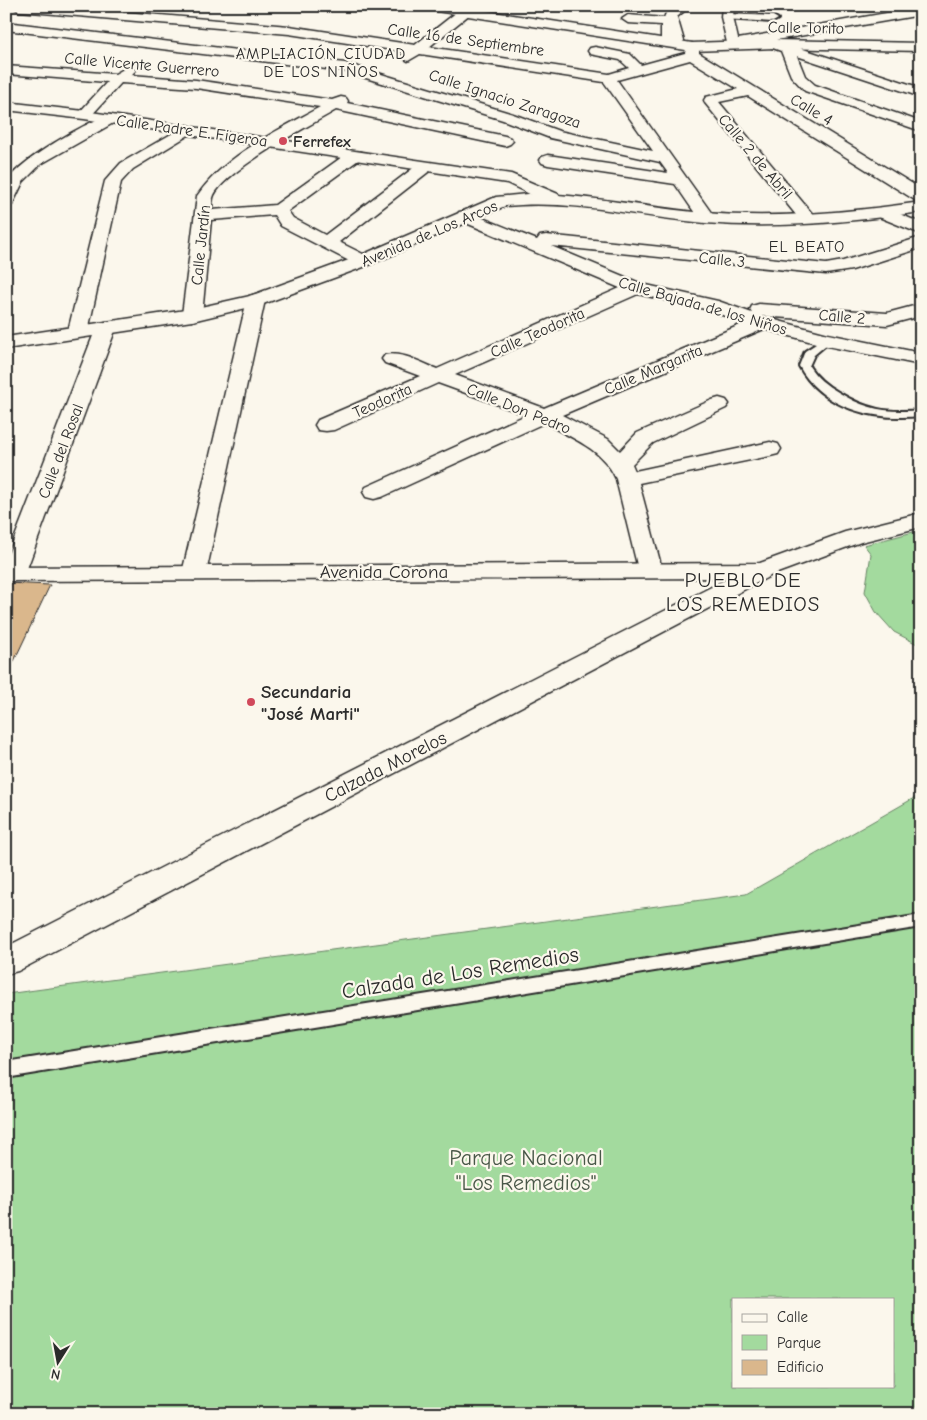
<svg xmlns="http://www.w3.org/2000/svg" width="927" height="1420" font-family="'Comic Neue',sans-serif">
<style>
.green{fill:#a3da9e;stroke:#678264;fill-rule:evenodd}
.building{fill:#dab78c;stroke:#2b2b2b}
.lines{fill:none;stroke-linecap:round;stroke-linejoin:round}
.service-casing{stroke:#2b2b2b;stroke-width:4}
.pedestrian-casing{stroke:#2b2b2b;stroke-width:4}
.minor-casing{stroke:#2b2b2b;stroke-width:3}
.tertiary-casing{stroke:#2b2b2b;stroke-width:3}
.secondary-casing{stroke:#2b2b2b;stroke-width:3}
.service{fill:#fbf7ec;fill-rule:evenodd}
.pedestrian{fill:#fbf7ec;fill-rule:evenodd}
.minor{fill:#fbf7ec;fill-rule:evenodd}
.tertiary{fill:#fbf7ec;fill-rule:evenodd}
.secondary{fill:#fbf7ec;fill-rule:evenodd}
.poi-dot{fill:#d1495b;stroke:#fbf7ec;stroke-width:2}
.labels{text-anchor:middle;stroke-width:4.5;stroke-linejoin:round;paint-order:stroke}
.far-street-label{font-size:16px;fill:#2b2b2b;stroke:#fbf7ec}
.far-neighbourhood-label{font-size:16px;letter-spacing:1px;fill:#2b2b2b;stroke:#fbf7ec}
.far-poi-label{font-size:16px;font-weight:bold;fill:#2b2b2b;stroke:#fbf7ec;text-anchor:start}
.street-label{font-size:19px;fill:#2b2b2b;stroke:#fbf7ec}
.poi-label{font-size:19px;font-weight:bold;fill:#2b2b2b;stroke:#fbf7ec;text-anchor:start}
.quarter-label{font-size:21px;letter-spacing:1px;fill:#2b2b2b;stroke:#fbf7ec}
.near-street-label{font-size:22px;fill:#2b2b2b;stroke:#fbf7ec}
.near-park-label{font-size:22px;fill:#495748;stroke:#fbf7ec}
</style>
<rect width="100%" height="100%" fill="#fbf7ec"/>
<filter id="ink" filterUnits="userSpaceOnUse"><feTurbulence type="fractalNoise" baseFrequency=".02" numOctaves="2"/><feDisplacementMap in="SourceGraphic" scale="10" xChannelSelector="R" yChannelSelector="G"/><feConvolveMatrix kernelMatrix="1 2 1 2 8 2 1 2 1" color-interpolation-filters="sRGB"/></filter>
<g filter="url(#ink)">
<g class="green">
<polygon points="921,530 921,646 894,632 876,612 865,592 871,554 864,545"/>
<path d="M921 794V1414H6V994L746 894ZM733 1299H893V1386H733Z"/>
</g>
<polygon class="building" points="6,583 50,585 6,678"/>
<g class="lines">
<defs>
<g id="service">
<polygon points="909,6 917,6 906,14 902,14 902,12"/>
<path d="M827 337 832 340 814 355 809 366C817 378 826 385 838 392 867 410 887 413 921 410V416C875 421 822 409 799 366L805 351Z"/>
<polygon points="921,915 921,927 6,1078 6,1062"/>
</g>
<polygon id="pedestrian" points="727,14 773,16 778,19 773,22 723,19 722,17"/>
<g id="minor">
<polygon points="54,6 289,26 415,45 462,8 466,7 472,11 470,14 429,47 609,74 629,68 620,60 590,54 588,51 590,48 595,47 630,54 641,65 685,53 687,44 692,43 699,47 699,53 921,189 921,201 915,200 748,96 719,102 815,217 813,221 801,221 705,103 704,100 706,97 738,89 690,60 617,80 715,218 713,222 701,222 675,184 548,165 542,163 540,160 542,157 548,155 668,173 660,162 550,138 503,120 343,71 6,30 6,22 345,63 513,114 559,131 653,151 604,82 420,54 408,61 401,57 406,52 289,34 19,11 13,7"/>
<polygon points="676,6 690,6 677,17 684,41 677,45 663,46 661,43 661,25 628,23 622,19 628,15 664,18 666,13"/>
<polygon points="722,6 734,6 733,17 738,39 921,7 921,15 776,40 921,88 921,97 797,56 805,76 815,85 921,122 921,131 805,91 791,76 781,51 770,47 768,44 770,41 733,48 728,47 721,17"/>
<path d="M6 66 115 74 129 66 136 70 131 75 196 80 332 100 341 97 346 98 348 101 347 103 505 136 510 138 513 141 510 144 505 146 336 110C309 126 227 169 214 195 212 199 212 206 212 210L275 205 349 152H361L363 155 361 158 288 211 293 218 325 235 420 163H432L434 166 432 169 339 242 369 257 372 261 369 265 363 266 357 265 281 226 274 215 211 220 202 315 199 319 192 321 185 319 182 315 197 196C225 155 277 131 320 107L196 88 121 83 89 118H79L77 115 107 82 6 74Z"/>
<path d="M110 115 115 116 117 119 115 122 41 164 23 182 12 205 6 206C6 199 5 189 7 183 13 164 91 119 110 115Z"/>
<polygon points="187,125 192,127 195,130 192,133 133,169 121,182 88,331 85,335 78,337 71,335 68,331 105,181 121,163"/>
<polygon points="885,208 921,223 921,234 879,217 877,213 879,209"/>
<path d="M465 211 537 240 540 236 546 235 826 264 843 261 921 237V248L852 270 826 274 551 246 642 284 718 301 752 313 750 310 752 306 759 304 887 313 921 304V316L887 325 760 316 828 334 921 353V365L827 346 764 329 562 415 608 439 620 451 637 433 712 400 719 398 726 400 729 404 726 408 653 443 632 464 635 471 770 442 778 444 781 449 778 454 770 456 639 483 662 569 659 574 650 576 641 574 638 569 616 479C603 449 572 438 544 423L382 497 374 499 366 497 363 492 366 487 526 415 438 383 334 430 326 431 318 430 315 425 318 420 420 376 385 363 382 359 385 355C401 351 422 363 437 369L620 288 459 220 457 216 459 212ZM638 294 705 309 745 323 544 408 455 375Z"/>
<polygon points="256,294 263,296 265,300 206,573 203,578 194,580 185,578 182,573 247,300 249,296"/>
<polygon points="106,322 113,324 116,328 25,574 22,579 13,581 6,580 6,560 96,328 99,324"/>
</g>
<g id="tertiary">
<polygon points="424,6 456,6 692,43 774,40 921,43 921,51 774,48 692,51 430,10"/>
<polygon points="6,102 84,111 511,174 558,194 560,198 558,202 546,202 507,183 84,119 6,110"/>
</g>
<g id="secondary">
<path d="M527 194C588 194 645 208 705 213 777 219 850 212 921 202V212C850 222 777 229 705 223 638 217 573 199 505 206L369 265 263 304 192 321 6 349V337L192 309 250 296 357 257 496 197Z"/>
<polygon points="921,513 921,527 861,542 772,575 18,971 6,974 6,947 729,578 6,581 6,567 760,563 845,532"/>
</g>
</defs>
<use href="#service" class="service-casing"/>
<use href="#pedestrian" class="pedestrian-casing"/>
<use href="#minor" class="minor-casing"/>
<use href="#tertiary" class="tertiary-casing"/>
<use href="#secondary" class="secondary-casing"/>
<use href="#service" class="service"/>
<use href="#pedestrian" class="pedestrian"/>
<use href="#minor" class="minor"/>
<use href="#tertiary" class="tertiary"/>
<use href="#secondary" class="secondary"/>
</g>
</g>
<g class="poi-dot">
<circle cx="283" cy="141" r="5"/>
<circle cx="251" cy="702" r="5"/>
</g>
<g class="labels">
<g class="far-street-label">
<text transform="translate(806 27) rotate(1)" y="6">Calle Torito</text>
<text transform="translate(466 39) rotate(8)" y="6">Calle 16 de Septiembre</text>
<text transform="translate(142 64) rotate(5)" y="6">Calle Vicente Guerrero</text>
<text transform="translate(505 98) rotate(18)" y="6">Calle Ignacio Zaragoza</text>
<text transform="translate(812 109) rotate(31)" y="6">Calle 4</text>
<text transform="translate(192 130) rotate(8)" y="6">Calle Padre E. Figeroa</text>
<text transform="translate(756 156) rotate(50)" y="6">Calle 2 de Abril</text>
<text transform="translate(429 233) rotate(-23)" y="6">Avenida de Los Arcos</text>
<text transform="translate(200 245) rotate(-84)" y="6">Calle Jardín</text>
<text transform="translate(722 259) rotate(6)" y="6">Calle 3</text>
<text transform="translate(703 305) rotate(16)" y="6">Calle Bajada de los Niños</text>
<text transform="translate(842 316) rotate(5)" y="6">Calle 2</text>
<text transform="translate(537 332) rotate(-24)" y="6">Calle Teodorita</text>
<text transform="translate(653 369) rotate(-23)" y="6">Calle Margarita</text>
<text transform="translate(382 400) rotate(-24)" y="6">Teodorita</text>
<text transform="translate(519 408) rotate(22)" y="6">Calle Don Pedro</text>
<text transform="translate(60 451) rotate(-69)" y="6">Calle del Rosal</text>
</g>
<g class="far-neighbourhood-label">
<text x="321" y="59">AMPLIACIÓN CIUDAD<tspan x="321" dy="18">DE LOS NIÑOS</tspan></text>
<text x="807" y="252">EL BEATO</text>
</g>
<g class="far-poi-label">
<text x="293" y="147">Ferrefex</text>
</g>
<g class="street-label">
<text x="384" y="578">Avenida Corona</text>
<text transform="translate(385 766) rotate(-27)" y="7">Calzada Morelos</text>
</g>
<g class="poi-label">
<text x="261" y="698">Secundaria<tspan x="261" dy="22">"José Marti"</tspan></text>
</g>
<g class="quarter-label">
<text x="743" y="587">PUEBLO DE<tspan x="743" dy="24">LOS REMEDIOS</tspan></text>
</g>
<g class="near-street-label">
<text transform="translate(460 972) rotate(-9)" y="8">Calzada de Los Remedios</text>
</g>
<g class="near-park-label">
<text x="526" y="1165">Parque Nacional<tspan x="526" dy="25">"Los Remedios"</tspan></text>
</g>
</g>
<rect width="927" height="1420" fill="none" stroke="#fbf7ec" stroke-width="25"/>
<rect x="12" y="12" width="902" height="1395" fill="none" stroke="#2b2b2b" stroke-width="2" filter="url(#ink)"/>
<rect x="732" y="1298" width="162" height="90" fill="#fbf7ec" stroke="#a8a59f"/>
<rect x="742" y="1314" width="25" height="8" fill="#fbf7ec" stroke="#a8a59f"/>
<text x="777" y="1322" font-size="15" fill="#2b2b2b">Calle</text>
<rect x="742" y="1335" width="25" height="15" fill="#a3da9e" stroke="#a8a59f"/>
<text x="777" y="1348" font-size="15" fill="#2b2b2b">Parque</text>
<rect x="742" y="1360" width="25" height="15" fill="#dab78c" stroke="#a8a59f"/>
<text x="777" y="1372" font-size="15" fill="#2b2b2b">Edificio</text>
<g transform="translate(58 1362) rotate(191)" stroke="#fbf7ec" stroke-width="4" paint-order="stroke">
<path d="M0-4L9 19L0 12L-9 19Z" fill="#2b2b2b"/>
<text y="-8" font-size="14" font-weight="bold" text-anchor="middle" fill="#2b2b2b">N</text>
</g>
</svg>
